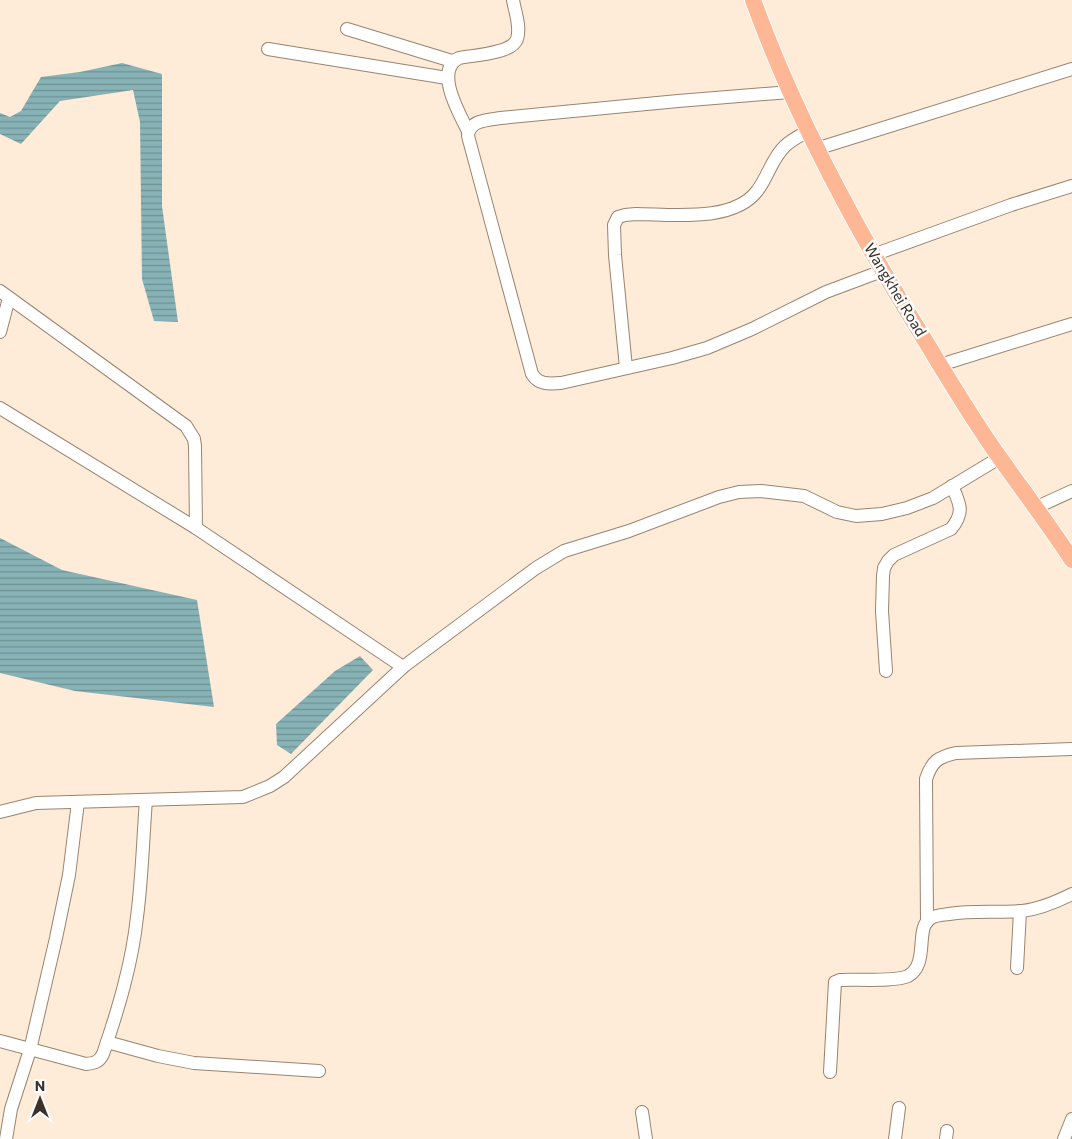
<svg xmlns="http://www.w3.org/2000/svg" width="1072" height="1139" font-family="Commissioner,sans-serif">
<style>
.water{fill:url(#water-rules)}
.lines{fill:none;stroke-linecap:round;stroke-linejoin:round}
.minor-casing{stroke:#99846f;stroke-width:14}
.major-casing{stroke:#fff;stroke-width:18}
.minor{stroke:#fff;stroke-width:12}
.major{stroke:#fdb795;stroke-width:16}
.labels{text-anchor:middle;stroke-width:5;stroke-linejoin:round;paint-order:stroke}
.street-label{font-size:15px;fill:#3a3128;stroke:#fcfcfc}
</style>
<defs>
<pattern id="water-rules" width="6" height="5" patternUnits="userSpaceOnUse" patternTransform="scale(1.25)"><rect width="6" height="5" fill="#87b2b6"/><path d="M0 2.5h6" fill="none" stroke="#6f9194"/></pattern>
</defs>
<rect width="100%" height="100%" fill="#feebd8"/>
<g class="water">
<polygon points="122,63 162,74 162,206 178,322 154,321 142,279 140,122 133,90 60,101 21,144 0,134 0,113 10,117 21,111 41,77 80,72"/>
<polygon points="0,538 62,570 197,600 214,707 75,691 0,673"/>
<polygon points="360,656 373,670 291,754 277,745 276,724 335,671"/>
</g>
<g class="lines">
<defs>
<g id="minor">
<polyline points="347,29 452,61"/>
<polyline points="268,49 447,78"/>
<path d="M790 92 678 101 501 118C488 120 469 120 468 136L532 374C539 385 549 384 561 383L672 358 707 348 752 329 826 292 882 271"/>
<path d="M468 131C459 113 434 70 459 58 473 55 512 54 517 39 521 27 515 12 513 0"/>
<polyline points="816,149 1072,69"/>
<polyline points="873,255 1011,205 1072,186"/>
<polyline points="0,291 186,426 194,439 195,446 196,528"/>
<polyline points="0,332 9,298"/>
<polyline points="940,365 1072,324"/>
<path d="M626 368 615 255 614 225 618 217 625 215 636 214C670 214 733 223 757 191 768 177 772 158 785 146 791 140 801 135 808 131"/>
<polyline points="0,408 196,528 403,667"/>
<polyline points="1037,507 1072,491"/>
<path d="M886 671 882 611 883 576 884 568 888 561 894 555 951 529C965 512 960 504 952 486"/>
<polyline points="0,812 36,803 243,797 270,786 284,777 403,667 536,568 564,551 629,531 719,497 739,492 761,491 804,496 837,512 856,516 882,514 907,508 933,498 999,458"/>
<path d="M927 922 926 779C932 761 938 757 956 753L1072 749"/>
<polyline points="1017,968 1020,911"/>
<path d="M0 1041 86 1064C95 1063 99 1062 103 1054 118 1010 132 964 137 917 142 879 143 839 146 800"/>
<polyline points="107,1042 158,1056 194,1063 319,1071"/>
<path d="M830 1072 835 982 840 980C856 979 895 982 908 976 930 964 914 927 931 918 936 915 943 915 949 914 973 910 998 913 1022 911 1040 909 1056 902 1072 894"/>
<polyline points="642,1112 646,1139"/>
<polyline points="6,1139 11,1109 30,1050 56,938 69,875 78,802"/>
<polyline points="895,1139 899,1108"/>
<polyline points="946,1139 947,1131"/>
<polyline points="1064,1139 1072,1119"/>
</g>
<path id="major" d="M753 0C796 119 856 230 923 337 948 378 972 419 1000 458 1024 492 1049 525 1072 560"/>
</defs>
<use href="#minor" class="minor-casing"/>
<use href="#major" class="major-casing"/>
<use href="#minor" class="minor"/>
<use href="#major" class="major"/>
</g>
<g class="labels">
<g class="street-label">
<text transform="translate(895 290) rotate(59)" y="5">Wangkhei Road</text>
</g>
</g>
<g transform="translate(40 1099)" stroke="#fcfcfc" stroke-width="4" paint-order="stroke">
<path d="M0-4L9 19L0 12L-9 19Z" fill="#3a3128"/>
<text y="-8" font-size="14" font-weight="bold" text-anchor="middle" fill="#3a3128">N</text>
</g>
</svg>
